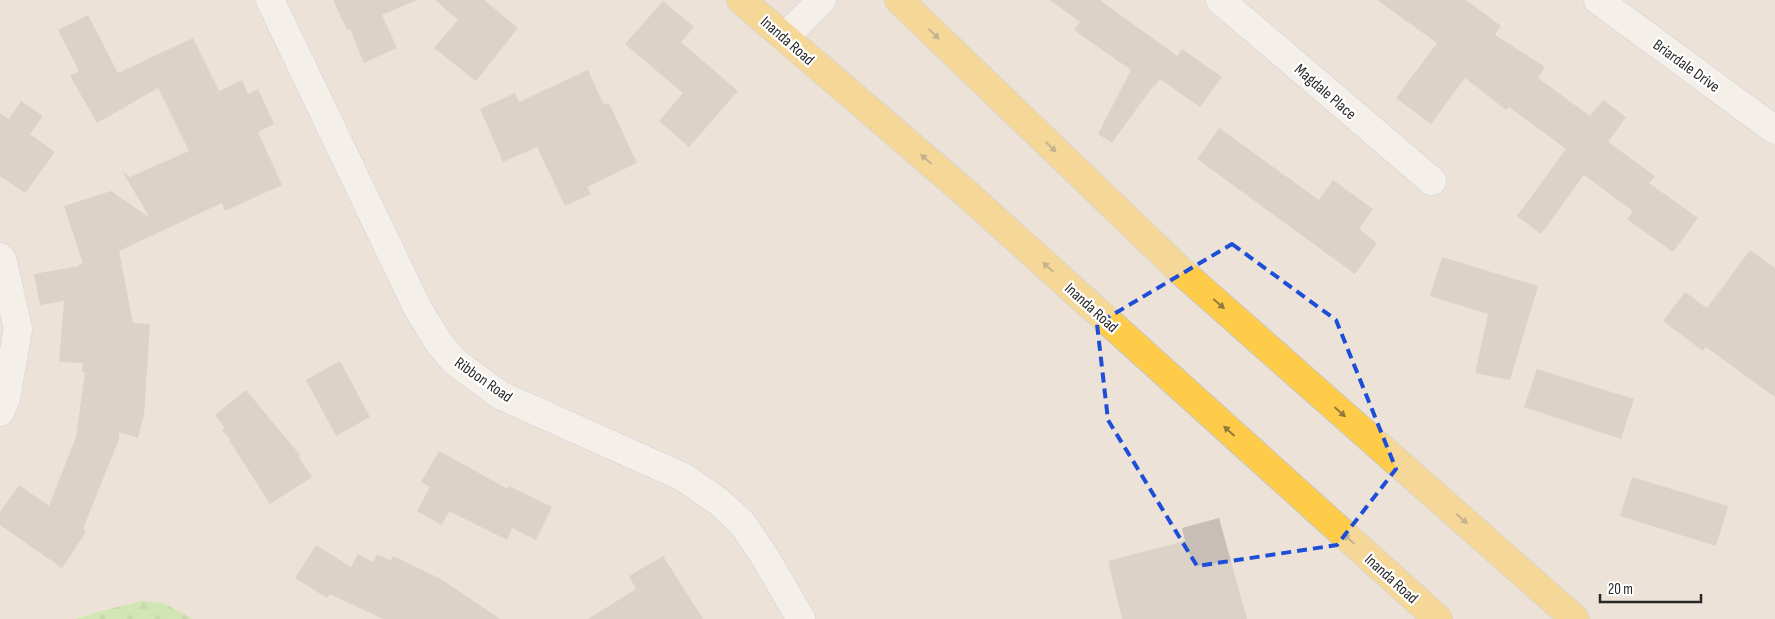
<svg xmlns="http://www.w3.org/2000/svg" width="1775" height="619" font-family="'Sofia Sans Condensed',sans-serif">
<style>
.forest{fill:url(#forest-firs)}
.building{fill:#c7bfb7}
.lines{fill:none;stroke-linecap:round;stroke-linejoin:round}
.minor-casing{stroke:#ccd2e3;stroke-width:30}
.major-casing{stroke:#c7c7c7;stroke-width:30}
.minor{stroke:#fff;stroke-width:28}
.major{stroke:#ffcc4a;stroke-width:28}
.oneway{fill:#947a39}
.marked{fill:none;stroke:#1d4ed8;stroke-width:4;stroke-dasharray:10 6;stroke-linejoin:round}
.labels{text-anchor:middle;stroke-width:4.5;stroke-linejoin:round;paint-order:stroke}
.street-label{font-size:16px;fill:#282828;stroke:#fff}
</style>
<defs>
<pattern id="forest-firs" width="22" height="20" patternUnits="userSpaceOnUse" patternTransform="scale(1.25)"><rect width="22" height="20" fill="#b1ea8c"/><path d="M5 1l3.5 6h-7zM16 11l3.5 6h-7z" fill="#98c979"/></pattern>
</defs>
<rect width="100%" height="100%" fill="#ece2d7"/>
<polygon class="forest" points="142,601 164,603 192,619 76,619 98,612"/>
<g class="building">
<polygon points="333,0 417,0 382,15 397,48 364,63 350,29 347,30"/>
<polygon points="435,0 484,0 518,28 476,81 434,48 458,20"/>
<polygon points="1050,0 1100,0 1177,56 1182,49 1222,77 1200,107 1160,79 1154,87 1153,86 1112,143 1098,134 1131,70 1074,30 1080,22"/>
<polygon points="1377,0 1466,0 1501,26 1495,35 1545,67 1538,78 1590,116 1603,100 1626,117 1608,142 1655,176 1649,183 1698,218 1673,252 1627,219 1633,211 1584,175 1541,234 1517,216 1566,149 1509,107 1506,110 1465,78 1431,124 1396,98 1437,43"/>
<polygon points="663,1 694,27 681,42 738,91 689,147 659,121 683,93 625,44"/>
<polygon points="88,15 118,73 193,38 219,91 242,80 248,94 258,89 274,124 258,132 282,185 225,211 222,203 119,251 133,323 150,324 144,415 138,438 119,432 119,439 83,529 86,532 62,568 0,525 0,512 19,485 49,506 76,437 85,372 82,372 83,363 59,362 64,301 40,305 34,274 79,266 79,264 83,263 64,206 111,191 150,218 122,171 130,177 189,151 158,88 97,123 70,76 79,71 58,30"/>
<polygon points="588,70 604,105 609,103 637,163 587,187 591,194 565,206 537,147 503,162 480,109 515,93 519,102"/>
<polygon points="21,101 43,116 30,134 55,152 25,193 0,176 0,113 9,119"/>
<polygon points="1219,128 1319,200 1333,180 1373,209 1359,229 1377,243 1355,274 1197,159"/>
<polygon points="1750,250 1775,268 1775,397 1706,347 1703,351 1663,321 1685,292 1707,308"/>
<polygon points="1442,257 1538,286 1510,380 1475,373 1488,314 1430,296"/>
<polygon points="340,361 370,417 336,436 306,380"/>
<polygon points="1537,369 1634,399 1621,439 1524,407"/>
<polygon points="246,390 300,455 298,456 312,477 270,504 229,440 230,439 222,430 225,428 215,415"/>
<polygon points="439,451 508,489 509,486 552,507 536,540 512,528 507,540 449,511 442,525 417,511 430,487 421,482"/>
<polygon points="1632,477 1728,506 1716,546 1620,516"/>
<polygon points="1219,518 1247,619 1122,619 1108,561 1185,541 1182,528"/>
<polygon points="316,545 351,567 358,554 373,562 377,554 391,561 393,556 441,579 500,619 383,619 330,594 327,598 295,578"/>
<polygon points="663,556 703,619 588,619 636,589 629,576"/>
</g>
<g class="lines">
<defs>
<g id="minor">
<polyline points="270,0 418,309 439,343 455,362 500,395 683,477 718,501 742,523 765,557 801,619"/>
<polyline points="1220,0 1432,181"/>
<polyline points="1598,0 1775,130"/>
<polyline points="785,37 822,0"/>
<polyline points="0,257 3,262 18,329 6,398 0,412"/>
</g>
<g id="major">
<polyline points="741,0 967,194 1438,619"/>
<polyline points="899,0 1182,272 1575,619"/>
</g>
</defs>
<use href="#minor" class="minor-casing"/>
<use href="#major" class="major-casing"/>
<use href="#minor" class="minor"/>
<use href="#major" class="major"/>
</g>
<defs><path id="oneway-solid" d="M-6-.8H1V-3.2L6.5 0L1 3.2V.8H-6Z" transform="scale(1.25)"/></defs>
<g class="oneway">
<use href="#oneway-solid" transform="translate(934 34) rotate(44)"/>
<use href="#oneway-solid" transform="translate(1051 147) rotate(44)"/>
<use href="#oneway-solid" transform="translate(926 159) rotate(-139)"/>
<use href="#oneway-solid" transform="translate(1048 267) rotate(-138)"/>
<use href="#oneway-solid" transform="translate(1219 304) rotate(41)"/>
<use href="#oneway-solid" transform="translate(1340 412) rotate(41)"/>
<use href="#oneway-solid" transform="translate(1229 431) rotate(-138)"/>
<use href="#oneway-solid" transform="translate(1462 519) rotate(41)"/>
<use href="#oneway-solid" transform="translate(1349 539) rotate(-138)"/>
</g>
<path d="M0 0H1775V619H0ZM1232 244 1336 320 1396 469 1337 545 1197 566 1108 420 1097 324Z" fill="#ece2d7" fill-opacity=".55" fill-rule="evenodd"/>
<path class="marked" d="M1232 244 1336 320 1396 469 1337 545 1197 566 1108 420 1097 324Z"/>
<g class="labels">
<g class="street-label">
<text transform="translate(788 40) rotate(41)" y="6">Inanda Road</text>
<text transform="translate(1687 65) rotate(36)" y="6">Briardale Drive</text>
<text transform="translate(1326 91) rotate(41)" y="6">Magdale Place</text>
<text transform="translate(1092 307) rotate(42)" y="6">Inanda Road</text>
<text transform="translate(484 379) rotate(35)" y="6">Ribbon Road</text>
<text transform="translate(1392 578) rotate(42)" y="6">Inanda Road</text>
</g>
</g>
<path d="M1600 594v8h101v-8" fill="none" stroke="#282828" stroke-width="2.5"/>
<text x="1608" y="594" font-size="15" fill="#282828" stroke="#ffffff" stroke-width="4" paint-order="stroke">20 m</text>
</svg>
